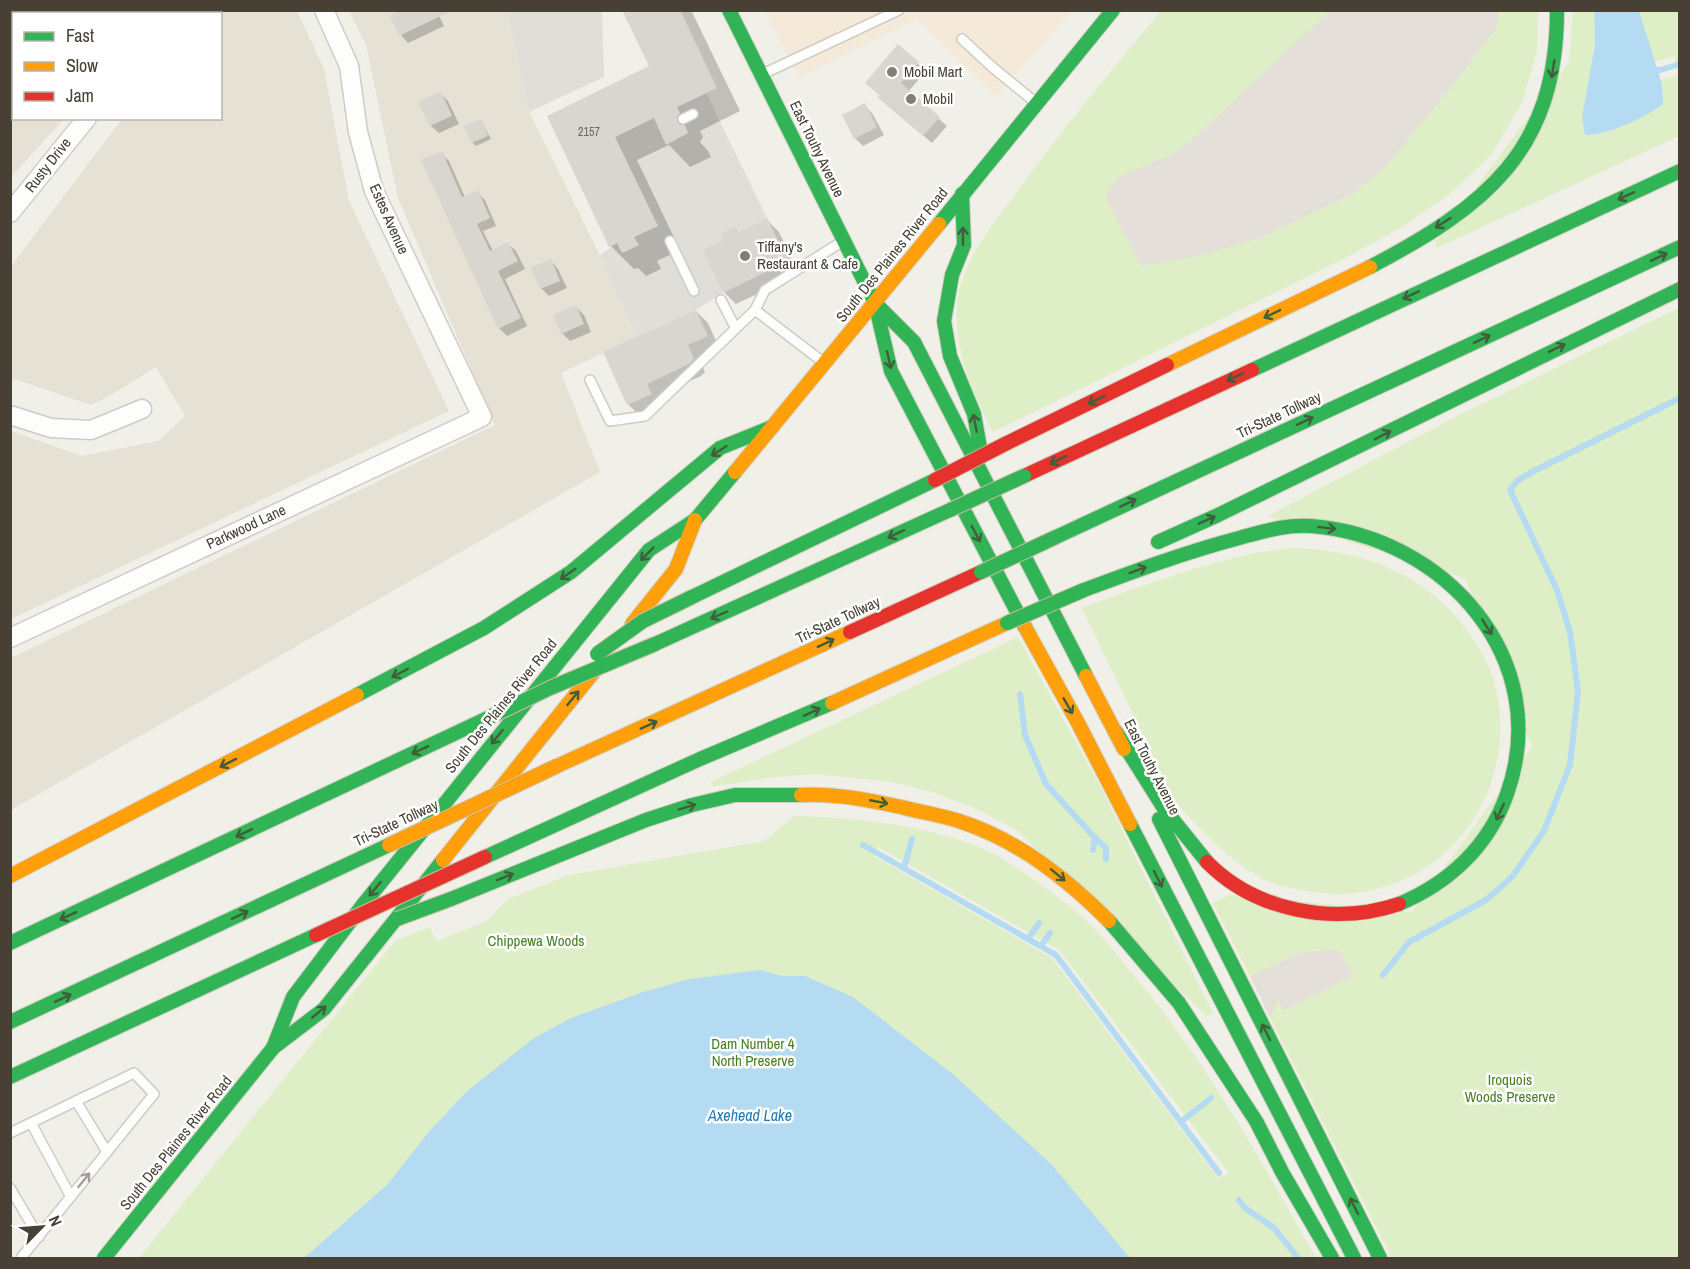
<svg xmlns="http://www.w3.org/2000/svg" width="1690" height="1269" font-family="'Archivo Narrow',sans-serif">
<style>
.residential{fill:#e5e1d5}
.commercial{fill:#f5eada}
.industrial{fill:#e4e0d9}
.green{fill:#deeec6;fill-rule:evenodd}
.parking{fill:#e0ded8}
.water{fill:#b4dbf2}
.shadow{fill:#0003}
.lines{fill:none;stroke-linecap:round;stroke-linejoin:round}
.stream{stroke:#b4dbf2;stroke-width:6}
.building{fill:#d8d6cf}
.lane-casing{stroke:#cfccc6;stroke-width:12}
.street-casing{stroke:#cfccc6;stroke-width:21}
.fast-casing{stroke:#d2cec0;stroke-width:16}
.slow-casing{stroke:#d2cec0;stroke-width:16}
.jam-casing{stroke:#d2cec0;stroke-width:16}
.lane{stroke:#fdfdfc;stroke-width:9}
.street{stroke:#fdfdfc;stroke-width:18}
.fast{stroke:#30b455;stroke-width:14}
.slow{stroke:#ff9f0a;stroke-width:14}
.jam{stroke:#e5322d;stroke-width:14}
.fast-bridge-casing{stroke:#cbbca1;stroke-width:16;stroke-linecap:butt}
.slow-bridge-casing{stroke:#cbbca1;stroke-width:16;stroke-linecap:butt}
.jam-bridge-casing{stroke:#cbbca1;stroke-width:16;stroke-linecap:butt}
.fast-bridge{stroke:#30b455;stroke-width:14}
.slow-bridge{stroke:#ff9f0a;stroke-width:14}
.jam-bridge{stroke:#e5322d;stroke-width:14}
.oneway{stroke:#425d3c}
.oneway2{stroke:#a29e98}
.poi-dot{fill:#837d73;stroke:#fff;stroke-width:2}
.labels{text-anchor:middle;stroke-width:5;stroke-linejoin:round;paint-order:stroke}
.number-label{font-size:12px;fill:#6e675c}
.poi-label{font-size:15px;fill:#484034;stroke:#fff;text-anchor:start}
.street-label{font-size:15px;fill:#484034;stroke:#fff}
.park-label{font-size:15px;fill:#467f21;stroke:#fff}
.water-label{font-size:16px;font-style:italic;fill:#2179b6;stroke:#fff}
</style>
<rect width="100%" height="100%" fill="#f0efe8"/>
<g class="residential">
<polygon points="11,10 163,11 160,14 14,14 14,118 64,119 11,177"/>
<polygon points="220,10 297,11 324,69 349,201 449,411 11,619 11,431 82,456 158,441 185,416 156,367 109,396 91,405 11,378 11,266 122,119 220,118 220,14 217,13"/>
<polygon points="349,11 507,11 529,112 600,255 637,337 561,373 600,472 11,810 11,658 495,425 398,198 366,45"/>
</g>
<polygon class="commercial" points="764,11 1072,11 996,96 917,19 799,78"/>
<g class="industrial">
<polygon points="1209,11 1500,11 1480,107 1378,210 1012,381 1005,247"/>
<polygon points="1339,949 1353,976 1270,1018 1250,976 1302,952"/>
</g>
<g class="green">
<path d="M1161 11H1330L1181 150 1119 177 1105 196 1141 266 1202 255 1263 237 1354 193 1386 166 1444 96 1496 29 1500 11H1538L1537 51 1522 102 1492 154 1451 193 1402 227 1349 256 993 432C973 394 954 351 957 307 960 262 991 227 1017 192 1062 129 1112 70 1161 11Z"/>
<path d="M1573 11H1594L1595 45 1582 117 1585 135C1614 137 1642 102 1662 84L1661 80 1679 75 1674 56 1654 62 1639 11H1679V136L1437 248 1435 243 1569 62Z"/>
<polygon points="1679,308 1679,1258 1392,1258 1270,1018 1278,1000 1283,1011 1353,976 1339,949 1302,952 1250,976 1213,903 1228,895 1412,912 1532,747 1465,578 1268,516 1461,414"/>
<path d="M1290 548C1353 549 1414 568 1456 617 1471 634 1485 654 1492 676 1519 757 1478 850 1398 882 1370 893 1341 897 1312 892 1293 889 1272 885 1256 875 1226 857 1199 828 1176 802 1165 789 1156 762 1148 745 1126 699 1104 654 1082 608 1149 583 1219 556 1290 548Z"/>
<polygon points="1018,637 1099,784 1213,1013 1206,1016 1017,830 975,808 935,793 898,783 856,778 813,774 766,778 712,787 711,782"/>
<path d="M795 816C855 818 917 824 974 845 1002 856 1027 874 1051 892 1061 900 1071 907 1080 915 1102 934 1121 960 1140 983 1210 1067 1262 1163 1316 1258H139L396 940 429 927 437 941 485 922 509 899 569 875 764 841ZM878 847 1059 950 1229 1173 1218 1178 1052 958 874 856Z"/>
</g>
<g class="parking">
<polygon points="507,11 602,11 604,77 529,112"/>
<polygon points="706,93 767,218 737,233 734,227 720,233 723,240 702,250 723,293 696,310 637,337 600,255 617,243 622,253 638,246 634,237 657,226 615,137 654,118 666,144 688,133 677,107"/>
</g>
<g class="water">
<path d="M1594 11H1639L1662 84 1663 104C1647 117 1605 136 1585 135L1582 117 1595 45Z"/>
<polygon points="760,970 781,976 805,976 853,997 954,1075 1051,1164 1130,1258 304,1258 387,1185 428,1133 466,1092 534,1038 571,1018 643,992 690,979"/>
</g>
<g class="shadow">
<polygon points="436,10 444,26 408,43 401,35 392,16"/>
<polygon points="624,10 691,10 740,111 700,131 703,137 700,142 708,151 711,157 690,167 669,145 637,160 680,250 657,261 661,269 646,276 638,268 634,269 611,246 549,116 651,67"/>
<polygon points="898,46 926,71 908,92 947,126 932,143 887,105"/>
<polygon points="440,93 448,101 459,124 439,133 431,126"/>
<polygon points="864,105 872,113 884,135 863,146 855,138"/>
<polygon points="481,121 491,139 476,146 472,142"/>
<polygon points="441,153 449,161 465,197 477,192 485,200 496,226 483,231 493,251 508,244 516,251 525,269 505,279 527,326 507,336 499,328"/>
<polygon points="767,220 779,232 799,274 736,304 724,292 725,240 734,228 739,234"/>
<polygon points="551,261 558,269 567,288 549,296 541,288"/>
<polygon points="576,307 584,315 591,332 570,341 562,333"/>
<polygon points="696,311 708,323 719,348 699,357 705,372 701,376 657,396 662,406 640,416 629,405 605,353"/>
</g>
<g class="lines">
<g class="stream">
<polyline points="1651,69 1660,70 1680,64"/>
<polyline points="1020,694 1025,735 1046,784 1095,838 1093,850"/>
<polyline points="1095,838 1106,848 1106,859"/>
<polyline points="863,845 1056,955 1219,1173"/>
<polyline points="904,868 912,839"/>
<polyline points="1028,939 1039,923"/>
<polyline points="1041,946 1050,933"/>
<polyline points="1383,975 1409,942 1486,900 1512,877 1544,831 1570,765 1578,691 1570,632 1557,590 1510,490 1517,481 1530,473 1680,398"/>
<polyline points="1182,1121 1211,1098"/>
<polyline points="1239,1200 1245,1208 1274,1228 1298,1258"/>
</g>
</g>
<g class="building">
<polygon points="400,10 453,10 399,36 390,16"/>
<polygon points="622,10 680,10 717,88 677,107 680,113 677,116 677,121 680,125 685,125 688,133 666,145 654,118 615,137 658,226 634,237 639,245 622,253 617,243 609,247 547,116 649,66"/>
<polygon points="898,44 919,62 901,83 940,117 923,136 877,97 880,96 865,83"/>
<polygon points="441,91 452,116 430,126 418,102"/>
<polygon points="865,103 877,127 854,139 842,115"/>
<polygon points="481,119 488,136 471,143 464,126"/>
<polygon points="442,151 462,197 478,190 490,218 477,224 490,251 508,242 518,261 498,271 521,318 498,329 421,160"/>
<polygon points="767,218 788,261 723,293 702,250 723,240 720,233 734,227 737,233"/>
<polygon points="551,259 560,281 540,289 531,268"/>
<polygon points="576,305 584,324 561,334 553,315"/>
<polygon points="696,310 708,336 688,345 694,359 689,364 647,384 652,394 627,405 603,352"/>
</g>
<g class="lines">
<defs>
<g id="lane">
<polyline points="962,39 991,66 1035,102"/>
<polyline points="763,74 899,10"/>
<polyline points="683,119 693,114"/>
<polyline points="670,241 694,291"/>
<polyline points="721,300 735,327"/>
<polyline points="755,310 765,290 843,241"/>
<polyline points="590,380 610,421 645,416 755,310 823,362"/>
<polyline points="76,1101 107,1152"/>
<polyline points="31,1123 71,1197"/>
<polyline points="10,1133 134,1073 154,1094 21,1258"/>
<polyline points="10,1188 39,1237"/>
</g>
<g id="street">
<polyline points="187,14 190,10"/>
<polyline points="10,213 87,118"/>
<polyline points="10,415 51,428 91,430 142,409"/>
<polyline points="10,638 482,417 374,191 358,132 349,66 324,10"/>
</g>
<g id="fast">
<polyline points="729,10 875,303 891,371 1025,627"/>
<polyline points="962,194 964,245 952,275 944,321 950,356 974,414 981,453"/>
<polyline points="939,224 1113,10"/>
<path d="M1370 267C1486 206 1557 151 1557 10"/>
<polyline points="875,303 914,342 1086,676"/>
<polyline points="1252,370 1680,171"/>
<polyline points="1056,537 1680,247"/>
<polyline points="1158,542 1216,516 1680,289"/>
<path d="M1084 590C1135 571 1186 552 1239 538 1262 532 1286 524 1311 526 1444 536 1555 659 1507 794 1489 846 1449 883 1399 904"/>
<polyline points="692,597 935,480"/>
<polyline points="655,644 950,510"/>
<polyline points="357,695 484,628 571,572 720,448 772,427"/>
<polyline points="1116,732 1165,810 1207,862"/>
<polyline points="1159,819 1380,1258"/>
<polyline points="1130,824 1354,1258"/>
<polyline points="485,857 700,759 832,703"/>
<polyline points="451,899 646,820 692,805 735,795 801,795"/>
<polyline points="1109,921 1179,1003 1256,1121 1282,1172 1332,1258"/>
<polyline points="10,943 492,716"/>
<polyline points="10,1022 389,845"/>
<polyline points="273,1048 293,997 362,906 649,550 695,520 735,472"/>
<polyline points="10,1077 316,935"/>
<polyline points="104,1258 273,1048 324,1009 443,860"/>
</g>
<g id="slow">
<polyline points="1167,365 1370,267"/>
<polyline points="735,472 939,224"/>
<polyline points="632,624 676,569 695,520"/>
<polyline points="1025,627 1078,723 1130,824"/>
<polyline points="1086,676 1124,749"/>
<polyline points="832,703 1007,623"/>
<polyline points="557,766 850,632"/>
<path d="M801 795C835 793 868 800 901 807 920 812 940 815 959 821 1018 840 1066 878 1109 921"/>
<polyline points="443,860 596,669"/>
<polyline points="10,876 357,695"/>
</g>
<g id="jam">
<polyline points="1007,443 1167,365"/>
<polyline points="1024,476 1252,370"/>
<polyline points="850,632 981,572"/>
<path d="M1207 862C1255 911 1334 926 1399 904"/>
</g>
</defs>
<use href="#lane" class="lane-casing"/>
<use href="#street" class="street-casing"/>
<use href="#fast" class="fast-casing"/>
<use href="#slow" class="slow-casing"/>
<use href="#jam" class="jam-casing"/>
<use href="#lane" class="lane"/>
<use href="#street" class="street"/>
<use href="#fast" class="fast"/>
<use href="#slow" class="slow"/>
<use href="#jam" class="jam"/>
<defs>
<g id="fast-bridge">
<polyline points="950,510 1024,476"/>
<polyline points="981,572 1056,537"/>
<polyline points="1007,623 1084,590"/>
<polyline points="597,654 643,621 692,597"/>
<polyline points="492,716 550,688 655,644"/>
<polyline points="397,919 451,899"/>
</g>
<polyline id="slow-bridge" points="389,845 557,766"/>
<g id="jam-bridge">
<polyline points="935,480 1007,443"/>
<polyline points="316,935 485,857"/>
</g>
</defs>
<use href="#fast-bridge" class="fast-bridge-casing"/>
<use href="#slow-bridge" class="slow-bridge-casing"/>
<use href="#jam-bridge" class="jam-bridge-casing"/>
<use href="#fast-bridge" class="fast-bridge"/>
<use href="#slow-bridge" class="slow-bridge"/>
<use href="#jam-bridge" class="jam-bridge"/>
</g>
<defs><path id="oneway-shaft" d="M-6 0H5M1.5-3L5.5 0L1.5 3" fill="none" stroke-width="1.6" stroke-linecap="round" stroke-linejoin="round" transform="scale(1.5)"/></defs>
<g class="oneway">
<use href="#oneway-shaft" transform="translate(1553 69) rotate(99)"/>
<use href="#oneway-shaft" transform="translate(1626 196) rotate(155)"/>
<use href="#oneway-shaft" transform="translate(1443 223) rotate(147)"/>
<use href="#oneway-shaft" transform="translate(963 236) rotate(-90)"/>
<use href="#oneway-shaft" transform="translate(1659 257) rotate(-25)"/>
<use href="#oneway-shaft" transform="translate(1411 295) rotate(155)"/>
<use href="#oneway-shaft" transform="translate(1272 314) rotate(154)"/>
<use href="#oneway-shaft" transform="translate(1482 339) rotate(-25)"/>
<use href="#oneway-shaft" transform="translate(1557 348) rotate(-26)"/>
<use href="#oneway-shaft" transform="translate(889 360) rotate(77)"/>
<use href="#oneway-shaft" transform="translate(1235 377) rotate(155)"/>
<use href="#oneway-shaft" transform="translate(1096 400) rotate(154)"/>
<use href="#oneway-shaft" transform="translate(1305 421) rotate(-25)"/>
<use href="#oneway-shaft" transform="translate(975 423) rotate(-101)"/>
<use href="#oneway-shaft" transform="translate(1383 435) rotate(-27)"/>
<use href="#oneway-shaft" transform="translate(719 451) rotate(147)"/>
<use href="#oneway-shaft" transform="translate(1058 460) rotate(155)"/>
<use href="#oneway-shaft" transform="translate(1128 503) rotate(-25)"/>
<use href="#oneway-shaft" transform="translate(1207 520) rotate(-24)"/>
<use href="#oneway-shaft" transform="translate(1327 528) rotate(7)"/>
<use href="#oneway-shaft" transform="translate(896 534) rotate(155)"/>
<use href="#oneway-shaft" transform="translate(976 534) rotate(62)"/>
<use href="#oneway-shaft" transform="translate(647 554) rotate(135)"/>
<use href="#oneway-shaft" transform="translate(1138 570) rotate(-20)"/>
<use href="#oneway-shaft" transform="translate(568 574) rotate(145)"/>
<use href="#oneway-shaft" transform="translate(719 615) rotate(157)"/>
<use href="#oneway-shaft" transform="translate(1487 627) rotate(57)"/>
<use href="#oneway-shaft" transform="translate(826 643) rotate(-25)"/>
<use href="#oneway-shaft" transform="translate(400 673) rotate(152)"/>
<use href="#oneway-shaft" transform="translate(573 698) rotate(-51)"/>
<use href="#oneway-shaft" transform="translate(1068 706) rotate(60)"/>
<use href="#oneway-shaft" transform="translate(812 712) rotate(-25)"/>
<use href="#oneway-shaft" transform="translate(649 725) rotate(-24)"/>
<use href="#oneway-shaft" transform="translate(497 737) rotate(129)"/>
<use href="#oneway-shaft" transform="translate(420 750) rotate(155)"/>
<use href="#oneway-shaft" transform="translate(228 763) rotate(153)"/>
<use href="#oneway-shaft" transform="translate(879 802) rotate(11)"/>
<use href="#oneway-shaft" transform="translate(687 807) rotate(-17)"/>
<use href="#oneway-shaft" transform="translate(1500 812) rotate(115)"/>
<use href="#oneway-shaft" transform="translate(244 833) rotate(155)"/>
<use href="#oneway-shaft" transform="translate(1058 875) rotate(39)"/>
<use href="#oneway-shaft" transform="translate(505 877) rotate(-22)"/>
<use href="#oneway-shaft" transform="translate(1158 879) rotate(63)"/>
<use href="#oneway-shaft" transform="translate(375 889) rotate(129)"/>
<use href="#oneway-shaft" transform="translate(240 915) rotate(-25)"/>
<use href="#oneway-shaft" transform="translate(68 916) rotate(155)"/>
<use href="#oneway-shaft" transform="translate(63 998) rotate(-25)"/>
<use href="#oneway-shaft" transform="translate(319 1012) rotate(-40)"/>
<use href="#oneway-shaft" transform="translate(1266 1032) rotate(-117)"/>
<use href="#oneway-shaft" transform="translate(1354 1206) rotate(-117)"/>
</g>
<use class="oneway2" href="#oneway-shaft" transform="translate(84 1180) rotate(-51)"/>
<g class="poi-dot">
<circle cx="892" cy="72" r="6"/>
<circle cx="911" cy="99" r="6"/>
<circle cx="745" cy="256" r="6"/>
</g>
<g class="labels">
<g class="number-label">
<text x="589" y="136">2157</text>
</g>
<g class="poi-label">
<text x="904" y="77">Mobil Mart</text>
<text x="923" y="104">Mobil</text>
<text x="757" y="252">Tiffany's<tspan x="757" dy="17">Restaurant &amp; Cafe</tspan></text>
</g>
<g class="street-label">
<text transform="translate(817 149) rotate(64)" y="5">East Touhy Avenue</text>
<text transform="translate(48 165) rotate(-52)" y="5">Rusty Drive</text>
<text transform="translate(389 219) rotate(66)" y="5">Estes Avenue</text>
<text transform="translate(892 255) rotate(-51)" y="5">South Des Plaines River Road</text>
<text transform="translate(1279 415) rotate(-25)" y="5">Tri-State Tollway</text>
<text transform="translate(246 527) rotate(-25)" y="5">Parkwood Lane</text>
<text transform="translate(838 620) rotate(-25)" y="5">Tri-State Tollway</text>
<text transform="translate(501 706) rotate(-51)" y="5">South Des Plaines River Road</text>
<text transform="translate(1152 767) rotate(63)" y="5">East Touhy Avenue</text>
<text transform="translate(396 823) rotate(-25)" y="5">Tri-State Tollway</text>
<text transform="translate(176 1143) rotate(-51)" y="5">South Des Plaines River Road</text>
</g>
<g class="park-label">
<text x="536" y="946">Chippewa Woods</text>
<text x="753" y="1049">Dam Number 4<tspan x="753" dy="17">North Preserve</tspan></text>
<text x="1510" y="1085">Iroquois<tspan x="1510" dy="17">Woods Preserve</tspan></text>
</g>
<g class="water-label">
<text x="750" y="1121">Axehead Lake</text>
</g>
</g>
<rect width="1690" height="1269" fill="none" stroke="#484034" stroke-width="24"/>
<rect x="12" y="12" width="210" height="108" fill="#ffffff" stroke="#b6b3ae" stroke-width="1.5"/>
<rect x="24" y="32" width="30" height="9" fill="#30b455" stroke="#b6b3ae" stroke-width="1.5"/>
<text x="66" y="42" font-size="18" fill="#484034">Fast</text>
<rect x="24" y="62" width="30" height="9" fill="#ff9f0a" stroke="#b6b3ae" stroke-width="1.5"/>
<text x="66" y="72" font-size="18" fill="#484034">Slow</text>
<rect x="24" y="92" width="30" height="9" fill="#e5322d" stroke="#b6b3ae" stroke-width="1.5"/>
<text x="66" y="102" font-size="18" fill="#484034">Jam</text>
<g transform="translate(42 1227) rotate(65)" stroke="#ffffff" stroke-width="4.5" paint-order="stroke">
<path d="M0-4.5L10 22L0 15L-10 22Z" fill="#484034"/>
<text y="-9" font-size="16" font-weight="bold" text-anchor="middle" fill="#484034">N</text>
</g>
</svg>
